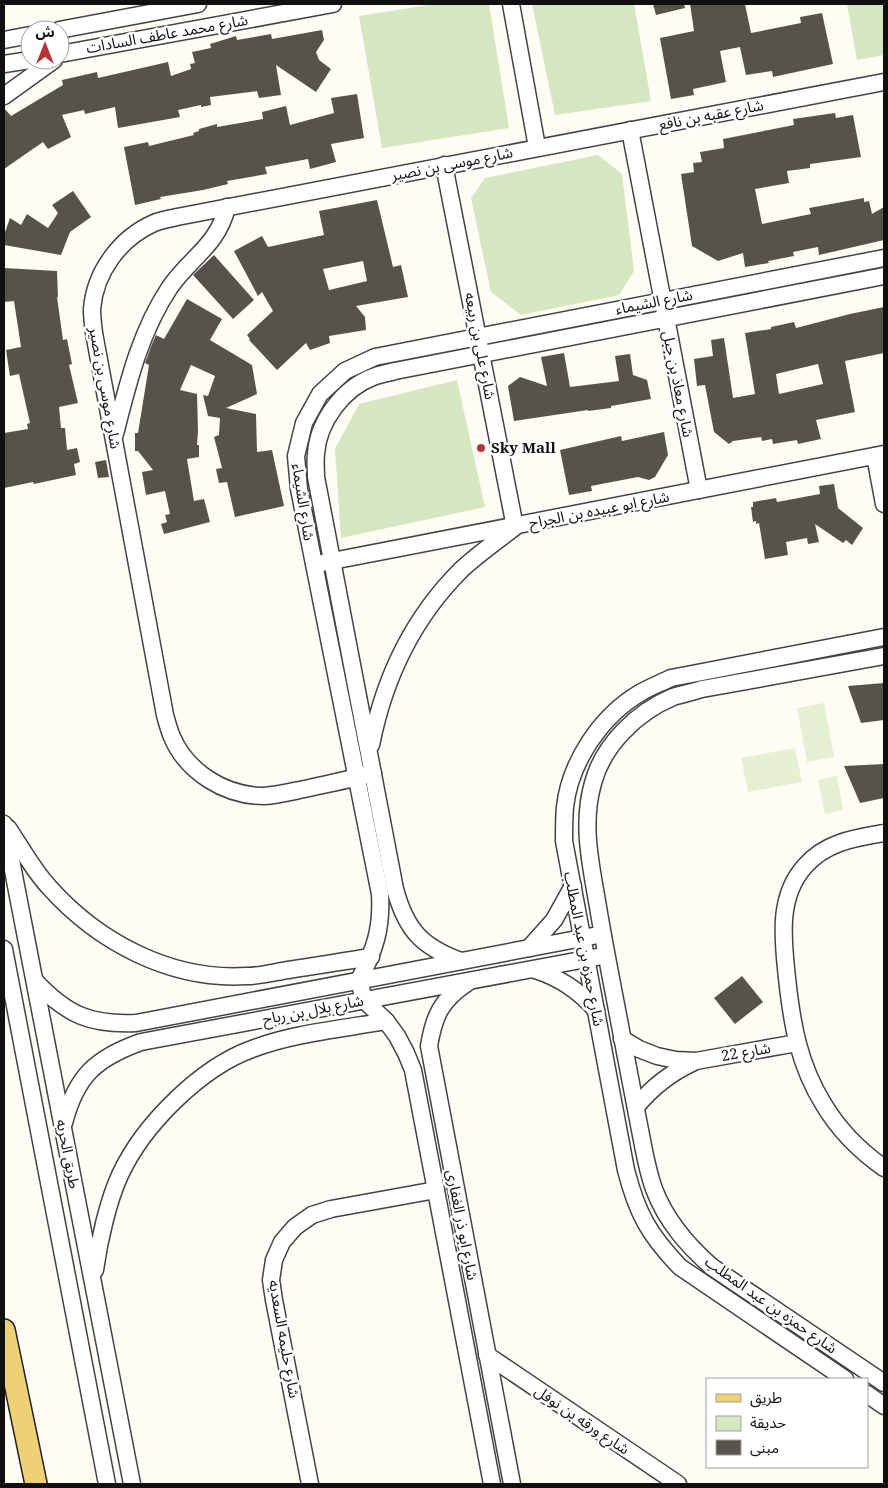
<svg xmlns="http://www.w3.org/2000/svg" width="888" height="1488" font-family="'Noto Serif','Noto Sans Arabic',serif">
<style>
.green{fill:#d4e7c0}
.pitch{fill:#e5efd1}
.building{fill:#58524d;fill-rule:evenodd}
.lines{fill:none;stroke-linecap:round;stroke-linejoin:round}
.minor-casing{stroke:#434343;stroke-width:19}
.major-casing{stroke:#212121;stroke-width:24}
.minor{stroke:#fff;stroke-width:16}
.major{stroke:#eed075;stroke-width:21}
.poi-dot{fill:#b63239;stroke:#fff;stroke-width:2}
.labels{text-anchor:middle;stroke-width:5;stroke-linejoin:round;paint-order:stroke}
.street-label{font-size:15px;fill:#101010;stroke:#fff}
.poi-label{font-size:15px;font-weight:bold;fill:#101010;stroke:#fff;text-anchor:start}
</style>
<rect width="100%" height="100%" fill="#fefcf5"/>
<g class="green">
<polygon points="435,4 489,4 509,128 382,148 359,16"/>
<polygon points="532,4 634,4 651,101 555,115"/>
<polygon points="847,4 884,4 884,55 857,60"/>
<polygon points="598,155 622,174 634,271 619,295 521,315 491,292 471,198 485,178"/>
<polygon points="457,380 485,507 341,538 335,449 359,404"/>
</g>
<g class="pitch">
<polygon points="824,703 834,757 807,762 797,708"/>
<polygon points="795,748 802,782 748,792 741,758"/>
<polygon points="837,776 843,810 825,814 818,780"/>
</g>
<g class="building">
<polygon points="653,4 684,4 685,8 656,15"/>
<polygon points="690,4 745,4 751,33 801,23 800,17 822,13 833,64 773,77 772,71 746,75 740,47 720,51 726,82 693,89 694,95 671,99 660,38 694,31"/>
<polygon points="322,30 324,40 316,52 319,60 331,69 316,92 276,65 281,95 259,98 257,91 210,97 211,105 201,107 201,105 178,110 180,117 118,128 115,107 85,114 84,110 62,115 71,137 48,149 43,142 4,169 4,108 11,116 63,85 62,80 97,72 98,78 168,62 171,76 191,69 190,64 195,63 192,52 211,48 210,44 236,36 237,40 271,34 272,39"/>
<polygon points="357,94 364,138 331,144 336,162 310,169 308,159 265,167 267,174 227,181 228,184 203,190 160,197 161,199 135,205 124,147 148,142 149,146 194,135 193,133 199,131 199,129 217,124 217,127 263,119 262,112 286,106 290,125 334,113 331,98"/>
<polygon points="835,113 836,118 853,115 861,157 810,164 810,168 787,171 789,183 755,189 762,224 811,214 809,208 864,198 864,202 869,201 872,214 884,207 884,240 819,255 818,247 793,252 794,256 768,261 769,263 745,267 743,253 718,261 692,246 681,174 694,172 693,163 702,162 700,152 724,148 723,139 794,125 793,119"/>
<polygon points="73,191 91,217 70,232 61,255 4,245 4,235 10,218 21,225 27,214 48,228 58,213 52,205"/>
<path d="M377 200 393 267 401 265 408 297 356 306 365 317 366 330 329 336 330 343 310 350 306 343 277 370 249 340 250 339 247 335 273 311 262 292 258 296 234 251 262 236 268 247 324 235 319 211ZM363 261 367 281 329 290 323 269Z"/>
<polygon points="214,255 254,300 233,319 193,275"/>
<polygon points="4,268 57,271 58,297 57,297 63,340 67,339 72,364 69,365 78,403 59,407 61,428 65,428 67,450 77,448 80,462 74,464 76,475 34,484 33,482 4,488 4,433 28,429 27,424 30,423 19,374 10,376 6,350 21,347 14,301 4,302"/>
<polygon points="187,299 222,319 210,340 252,365 257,394 226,408 256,414 257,452 272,450 284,506 235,517 227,482 219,483 216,469 222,468 214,437 219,435 220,418 208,416 203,395 208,396 215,376 191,365 180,390 197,394 198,431 197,445 199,445 199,457 187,459 194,501 204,499 210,522 164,534 161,524 167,522 165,515 170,514 165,491 146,495 142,472 153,470 138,451 135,451 135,433 138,433 149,365 145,363 152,344 156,335 164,339"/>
<path d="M884 307V353L845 361 855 412 816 420 821 439 798 444 797 440 773 444 772 439 762 441 761 437 733 441 729 444 714 432 705 385 697 386 694 359 713 356 711 340 724 338 733 398 755 394 745 333 771 329V327L794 322 796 328 850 314ZM818 364 823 384 779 394 776 374Z"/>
<polygon points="564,353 570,387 619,381 615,356 630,354 633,375 647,380 651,399 611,406 611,408 588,411 588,410 514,421 508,386 520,377 547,386 541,357"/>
<polygon points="664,432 668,455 655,477 649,480 638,477 591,486 592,491 569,495 560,450 621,436 622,441"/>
<polygon points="106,460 109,477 98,478 95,462"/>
<polygon points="834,484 838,508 863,528 852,545 846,540 843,543 815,524 819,542 808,544 807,538 786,542 788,555 765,559 759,523 756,524 756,521 753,522 751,507 753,507 753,502 776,498 777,502 820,494 819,486"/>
<polygon points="884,683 884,720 861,723 848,686"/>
<polygon points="884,764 884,798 860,803 844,766"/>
<polygon points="742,976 763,1002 735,1024 714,998"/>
</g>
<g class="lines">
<defs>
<g id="minor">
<polyline points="511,4 537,147"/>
<polyline points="59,30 198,4"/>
<polyline points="4,40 30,35"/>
<polyline points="60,54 333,4"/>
<polyline points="4,64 30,60"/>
<polyline points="4,96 54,60"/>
<polyline points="630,130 699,490"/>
<path d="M115 434C128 383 140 332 170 287 191 257 218 245 227 207"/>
<polyline points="875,456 884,504"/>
<polyline points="322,563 884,454"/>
<path d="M884 656 702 689C693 692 682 694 673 697 637 712 603 745 593 783 581 825 591 865 598 907 606 955 616 1003 625 1052 630 1078 635 1104 640 1130 644 1150 647 1170 654 1189 666 1221 687 1245 712 1267L884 1383"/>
<path d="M371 745C384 679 413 618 461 570 478 554 497 541 515 527L444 165"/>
<path d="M373 773C352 779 331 783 309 788 294 791 279 795 264 796 225 796 187 772 172 737 169 730 167 722 165 715L94 333C93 325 92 317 92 309 95 272 120 238 154 223 161 220 169 219 177 217L884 82"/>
<polyline points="4,824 132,1484"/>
<path d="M8 828C21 847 33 870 49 887 98 942 171 981 247 976 261 976 275 972 288 970 316 966 344 961 371 957"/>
<path d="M884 833C855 838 826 842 805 866 777 897 783 940 787 978 792 1025 799 1065 824 1105 839 1130 860 1151 884 1168"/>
<polyline points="529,948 554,920 573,886"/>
<polyline points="4,949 107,1484"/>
<path d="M461 961C422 947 406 930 395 889L316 477C316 469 315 462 316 454 318 422 343 388 373 377 380 374 388 373 395 371L884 276"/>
<path d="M535 970C560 978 578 990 596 1010"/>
<path d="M35 981C67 1015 90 1025 136 1023L593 936"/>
<path d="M467 983C441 1000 434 1016 429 1046L512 1484"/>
<polyline points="622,1039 639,1049 657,1056 676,1060 696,1061 797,1043"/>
<path d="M636 1107C652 1087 670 1073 694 1062"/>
<path d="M64 1123C76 1076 96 1058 141 1042L597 957"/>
<path d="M95 1270C99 1241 108 1201 120 1175 143 1125 200 1068 252 1049 294 1033 342 1029 386 1021"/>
<polyline points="487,1355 678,1484"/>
<path d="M845 1379 680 1267C649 1235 637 1213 626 1170L564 841C564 830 564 818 565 807 570 762 601 716 640 693 650 687 661 683 671 678L884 637"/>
<polyline points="867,1394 884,1406"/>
<polyline points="310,1484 274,1300 271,1280 274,1260 282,1242 295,1227 312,1215 331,1209 436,1190"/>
<path d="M492 1484 413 1070 406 1053 397 1036 386 1021 364 1000 359 980C375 950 382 928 380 894L299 489 296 456 304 423 320 394 345 371 375 357 884 258"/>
</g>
<polyline id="major" points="4,1330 36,1484"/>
</defs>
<use href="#minor" class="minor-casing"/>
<use href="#major" class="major-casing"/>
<use href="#minor" class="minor"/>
<use href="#major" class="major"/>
</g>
<circle class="poi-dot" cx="481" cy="448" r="5"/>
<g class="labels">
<g class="street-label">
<text transform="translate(167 34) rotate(-10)" y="5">شارع محمد عاطف السادات</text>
<text transform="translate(711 115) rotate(-11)" y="5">شارع عقبه بن نافع</text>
<text transform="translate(452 164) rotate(-11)" y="5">شارع موسى بن نصير</text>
<text transform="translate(654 302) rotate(-11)" y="5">شارع الشيماء</text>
<text transform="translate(480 346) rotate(79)" y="5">شارع على بن ربيعه</text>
<text transform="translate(678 384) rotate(79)" y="5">شارع معاذ بن جبل</text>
<text transform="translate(105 388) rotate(80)" y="5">شارع موسى بن نصير</text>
<text transform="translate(303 502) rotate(81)" y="5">شارع الشيماء</text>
<text transform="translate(599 510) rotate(-11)" y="5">شارع ابو عبيده بن الجراح</text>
<text transform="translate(584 949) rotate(79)" y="5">شارع حمزه بن عبد المطلب</text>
<text transform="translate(313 1010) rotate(-11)" y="5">شارع بلال بن رباح</text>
<text transform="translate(746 1052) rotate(-10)" y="5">شارع 22</text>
<text transform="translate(68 1154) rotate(79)" y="5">طريق الحريه</text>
<text transform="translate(462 1225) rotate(79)" y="5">شارع ابو ذر الغفارى</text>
<text transform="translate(771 1305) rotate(35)" y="5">شارع حمزه بن عبد المطلب</text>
<text transform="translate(284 1339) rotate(80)" y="5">شارع حليمه السعديه</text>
<text transform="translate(582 1420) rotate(34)" y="5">شارع ورقه بن نوفل</text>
</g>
<g class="poi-label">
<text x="491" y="453">Sky Mall</text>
</g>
</g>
<rect width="888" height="1488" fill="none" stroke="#101010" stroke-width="10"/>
<rect x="706" y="1378" width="162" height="90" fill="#ffffff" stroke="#9f9f9f"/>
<rect x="716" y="1394" width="25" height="8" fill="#eed075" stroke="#9f9f9f"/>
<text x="750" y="1403" font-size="15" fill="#101010">طريق</text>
<rect x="716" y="1416" width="25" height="15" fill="#d4e7c0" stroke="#9f9f9f"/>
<text x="750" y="1428" font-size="15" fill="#101010">حديقة</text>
<rect x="716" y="1440" width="25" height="15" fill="#58524d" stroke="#9f9f9f"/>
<text x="750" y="1453" font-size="15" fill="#101010">مبنى</text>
<g transform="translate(45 45)"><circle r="24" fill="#ffffff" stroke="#9f9f9f"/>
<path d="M0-4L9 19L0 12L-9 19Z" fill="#b63239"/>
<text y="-8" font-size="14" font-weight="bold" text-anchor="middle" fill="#101010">ش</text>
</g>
</svg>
